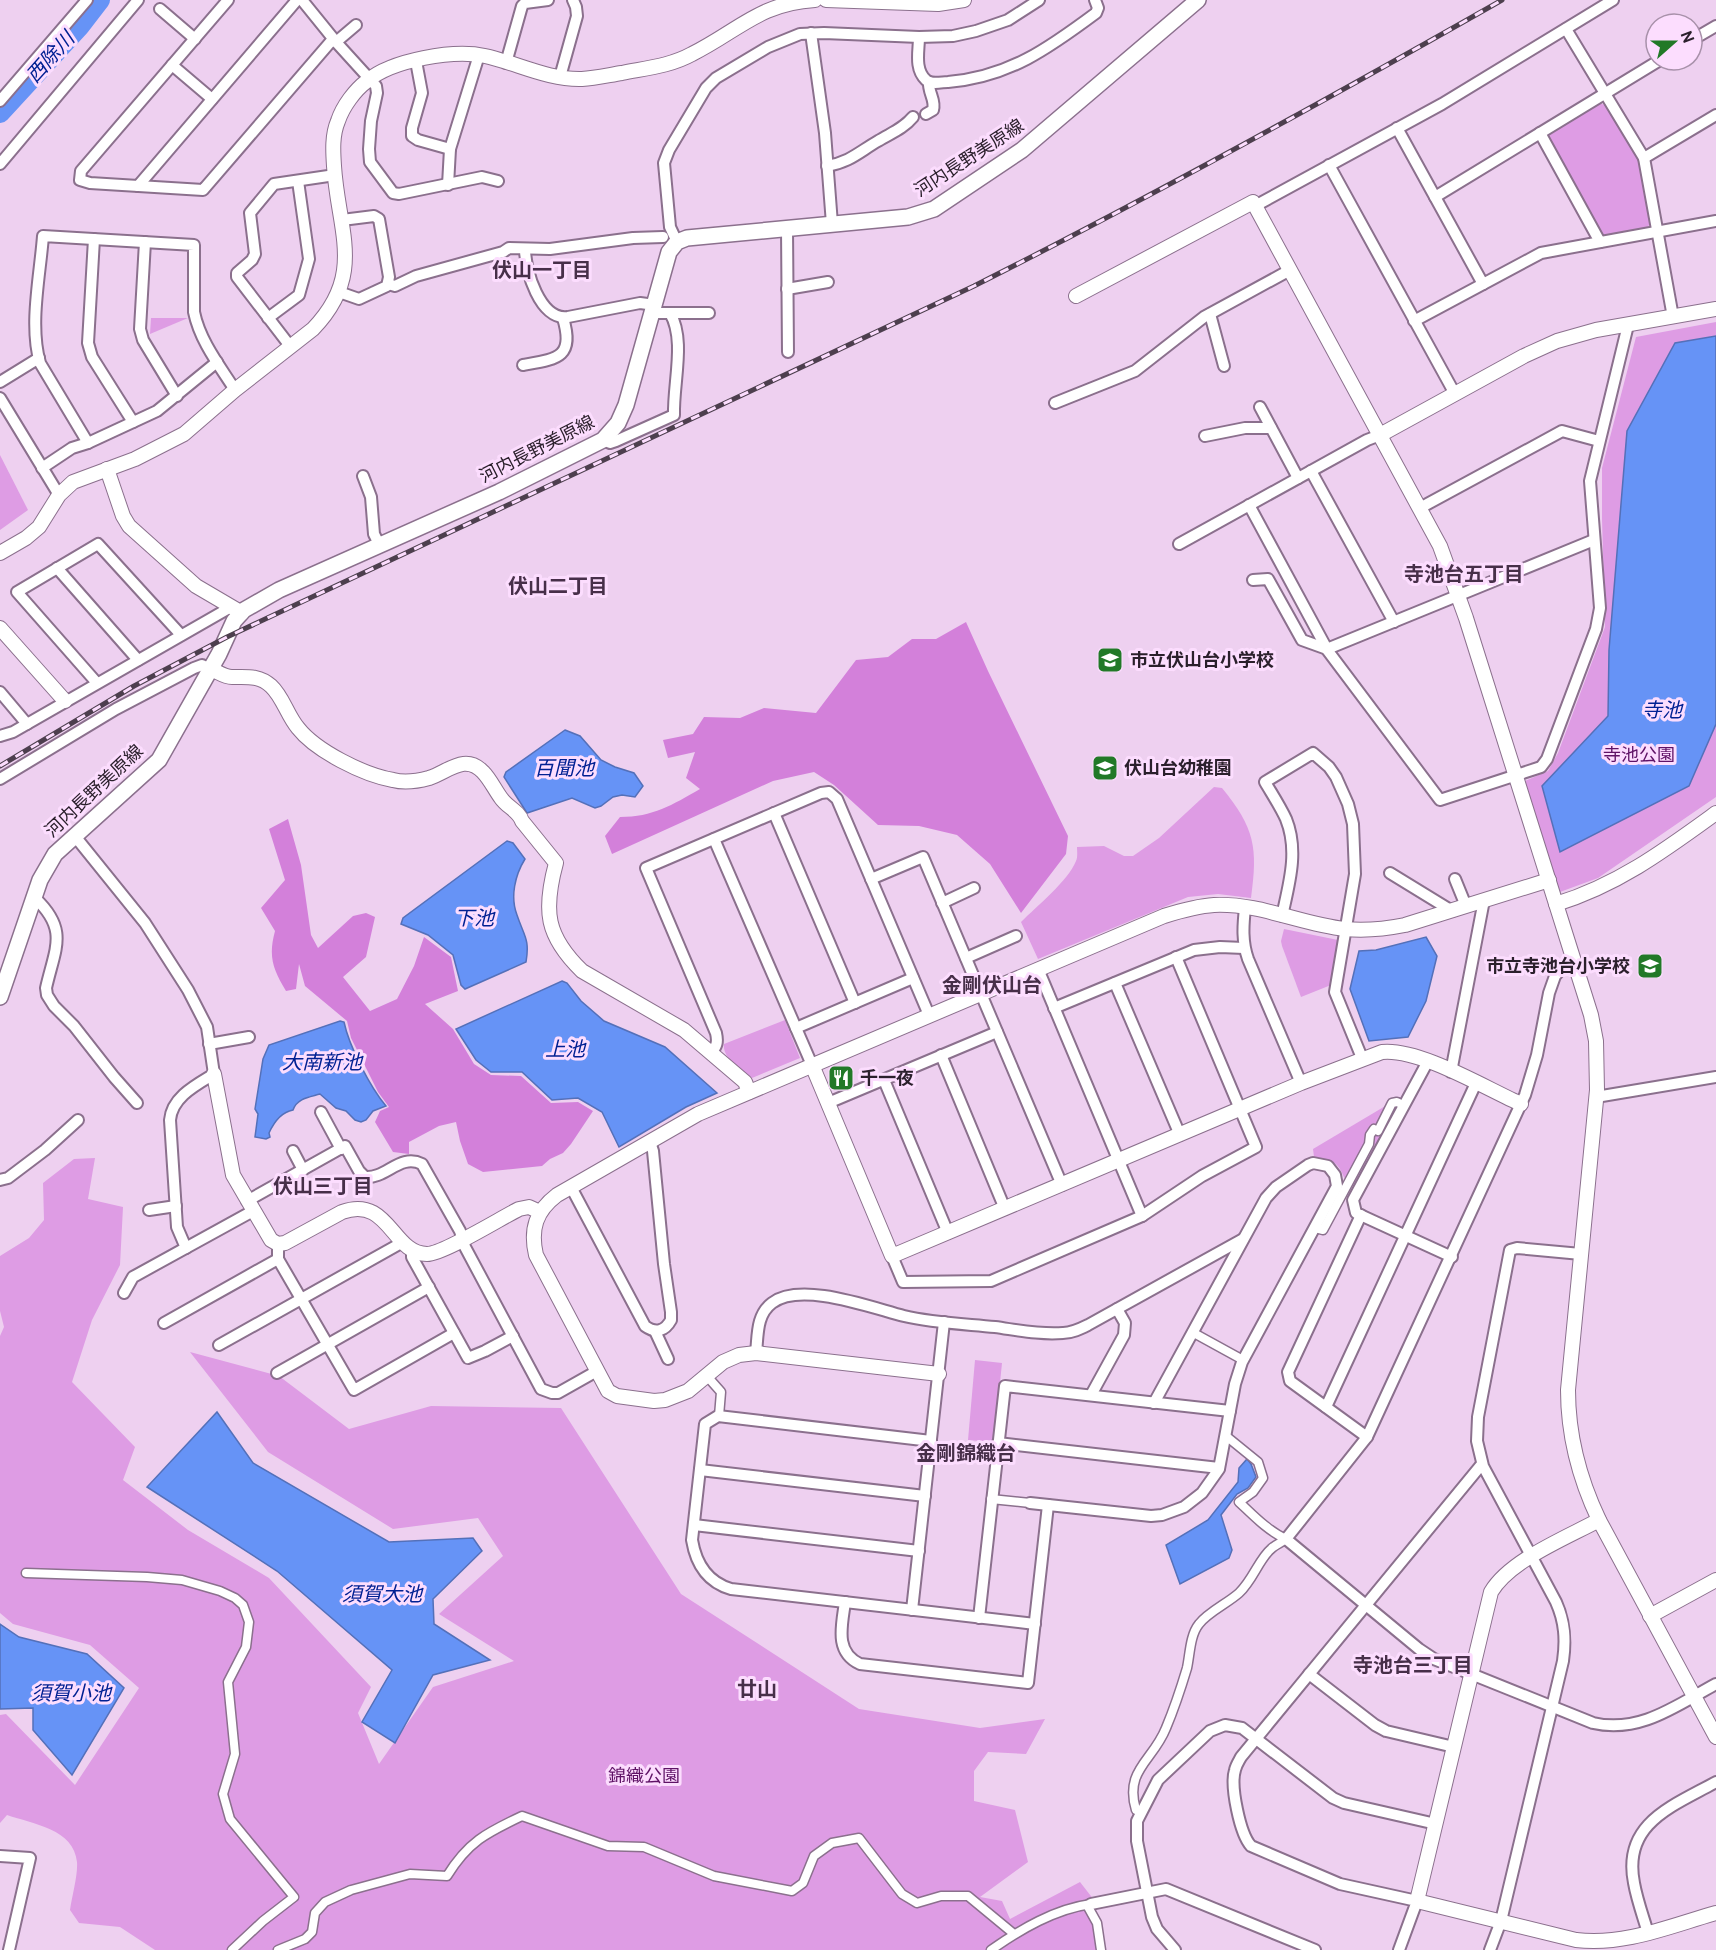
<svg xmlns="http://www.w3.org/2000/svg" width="1716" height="1950" viewBox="0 0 1716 1950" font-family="Overpass,'Noto Sans JP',sans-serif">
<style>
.green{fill:#de9ce4}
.forest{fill:#d380da}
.water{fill:#6693f6;stroke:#5470b9;stroke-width:1.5}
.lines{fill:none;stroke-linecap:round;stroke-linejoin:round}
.river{stroke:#6693f6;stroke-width:20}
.pedestrian-casing{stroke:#8b708d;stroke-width:11}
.minor-casing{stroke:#8b708d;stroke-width:14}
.tertiary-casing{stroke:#8b708d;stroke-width:16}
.secondary-casing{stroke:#8b708d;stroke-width:18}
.pedestrian{stroke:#fff;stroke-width:8}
.minor{stroke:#fff;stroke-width:10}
.tertiary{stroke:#fff;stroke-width:14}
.secondary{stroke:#fff;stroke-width:15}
.rail-casing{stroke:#4d3f4e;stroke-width:5}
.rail{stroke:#fcddfe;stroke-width:3;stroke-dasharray:9;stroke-linecap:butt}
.labels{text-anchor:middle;stroke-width:6;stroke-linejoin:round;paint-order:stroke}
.street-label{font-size:18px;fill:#2b202c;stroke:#fcddfe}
.poi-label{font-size:18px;font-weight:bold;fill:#2b202c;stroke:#fcddfe;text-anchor:start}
.park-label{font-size:18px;fill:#5f1266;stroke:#fcddfe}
.water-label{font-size:20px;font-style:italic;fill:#012193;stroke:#fcddfe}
.neighbourhood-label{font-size:20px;font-weight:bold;fill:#472f49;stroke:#fcddfe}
</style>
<rect width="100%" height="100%" fill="#eed0f0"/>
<g class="green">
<polygon points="1597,103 1606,105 1638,160 1650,224 1645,230 1606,237 1598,232 1547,140 1549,132"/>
<polygon points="151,318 188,318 150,334"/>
<polygon points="1716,322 1716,797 1598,878 1560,892 1525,781 1548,771 1558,753 1605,627 1602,519 1602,468 1636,337"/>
<polygon points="0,455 28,510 0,530"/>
<path d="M 1214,787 L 1222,788 C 1255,828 1258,848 1251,898 L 1218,894 L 1188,897 L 1038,959 L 1021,922 C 1037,906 1068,881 1076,861 C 1078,857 1077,851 1077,847 L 1104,846 L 1124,856 L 1133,856 L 1159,838 Z"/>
<polygon points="1284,929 1338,940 1331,985 1301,997 1282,946 1281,941"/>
<path d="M 785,1020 L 800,1058 L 752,1078 C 742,1069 722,1059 724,1044 Z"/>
<path d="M 1387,1105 L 1393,1114 L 1355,1188 C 1335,1177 1350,1161 1314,1157 L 1313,1149 Z"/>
<path d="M 95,1158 L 88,1199 L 123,1207 L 120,1265 L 92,1320 L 72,1382 L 135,1447 L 123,1480 L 188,1530 L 269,1578 L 371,1687 L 358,1713 L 379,1764 L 433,1687 L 514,1661 L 439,1614 L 503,1556 L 478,1518 L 393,1529 L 268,1452 L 190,1352 L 279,1376 L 349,1429 L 431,1406 L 561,1408 L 681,1594 L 859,1709 L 980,1728 L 1045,1719 L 1026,1754 L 988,1752 L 974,1771 L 974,1801 L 1015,1810 L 1028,1862 L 980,1897 L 1002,1901 L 1010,1919 L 1080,1882 L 1094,1900 L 1087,1905 L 1101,1950 L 155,1950 L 120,1927 L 79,1923 L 70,1910 C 72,1896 78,1875 77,1862 C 74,1829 33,1824 7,1815 L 0,1823 L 0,1715 L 6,1714 L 75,1785 L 139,1688 L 90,1645 L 13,1624 L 0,1613 L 0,1336 L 4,1327 L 0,1311 L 0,1256 L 29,1238 L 44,1220 L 43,1183 L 74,1159 Z"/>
<polygon points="975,1360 1002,1363 994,1442 968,1440"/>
</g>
<g class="forest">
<path d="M 966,622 L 988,671 L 1068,836 L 1066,854 L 1021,913 L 990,864 L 957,835 L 919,826 L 878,825 L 834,785 L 814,772 L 773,781 L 612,854 L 605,836 L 620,817 C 653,817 672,805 700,789 L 686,778 L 695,752 L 668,758 L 663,740 L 693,734 L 704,717 L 740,718 L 764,708 L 816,713 L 856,660 L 888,657 L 912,639 L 936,639 Z"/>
<path d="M 288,819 L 301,865 L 311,935 L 318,948 L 353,916 L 366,913 L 375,917 L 366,957 L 343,977 L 370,1011 L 397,999 L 414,966 L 424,937 L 451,957 L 458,991 L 425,1004 L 453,1029 L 474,1064 L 491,1075 L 521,1076 L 551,1103 L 578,1102 L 593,1111 L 571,1144 L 563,1153 L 550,1159 L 542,1166 L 483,1172 L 468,1164 L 460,1141 L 456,1122 L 439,1126 L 409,1142 L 409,1154 L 393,1152 L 375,1122 L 380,1111 L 389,1107 L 378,1092 L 351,1038 L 347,1021 L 305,986 L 299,964 L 296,989 L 286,991 C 273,969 268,957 275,931 L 261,908 L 285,880 L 269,829 Z"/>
</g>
<g class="water">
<polygon points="1716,336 1716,724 1689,786 1560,852 1542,786 1608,716 1609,650 1627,431 1675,343"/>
<polygon points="565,730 580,736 601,760 615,767 634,773 643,786 635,797 622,795 613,797 601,806 595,808 572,798 527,813 504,777 506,772"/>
<path d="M 507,841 L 513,843 L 525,859 C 515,875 510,897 517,915 C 524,936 530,939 526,962 L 465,989 L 461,985 L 453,955 L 428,935 L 401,924 L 403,918 Z"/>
<polygon points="1426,937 1437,956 1426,1001 1408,1037 1369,1041 1350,989 1359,951 1376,950"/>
<polygon points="562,981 567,983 581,1001 604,1021 665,1047 717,1093 686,1107 619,1147 602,1112 578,1098 552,1100 522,1072 491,1072 476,1060 456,1029"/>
<path d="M 340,1021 L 344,1022 C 349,1046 370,1087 386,1106 L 373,1111 L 366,1120 L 361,1122 L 355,1120 L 346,1111 L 336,1108 L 320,1094 C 310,1097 297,1098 293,1110 C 282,1112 274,1122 269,1133 L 270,1137 L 266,1139 L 255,1137 L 258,1114 L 255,1109 L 263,1059 L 269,1045 Z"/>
<polygon points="217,1412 253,1463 389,1542 473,1538 482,1551 433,1599 434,1624 490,1660 433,1675 395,1743 362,1722 392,1670 277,1571 147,1487"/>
<polygon points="1247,1459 1251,1464 1256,1477 1248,1488 1237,1494 1221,1515 1232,1550 1229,1558 1180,1584 1166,1545 1208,1520 1238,1482 1239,1468"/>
<polygon points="0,1624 19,1637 87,1654 124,1688 72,1775 33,1730 33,1708 0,1709"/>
</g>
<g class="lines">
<polyline class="river" points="0,113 80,26 100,0"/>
<g class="pedestrian-casing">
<g id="pedestrian">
<polyline points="1315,1228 1323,1230 1369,1144 1370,1135 1374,1129 1378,1131 1392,1103 1397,1102 1403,1105"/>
<polyline points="1192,1332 1243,1360"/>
<polyline points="706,1375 721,1392 719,1416"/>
<polyline points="991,1499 1030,1503"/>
<polyline points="26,1573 147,1577 182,1580 220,1591 235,1598 243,1605 249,1622 246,1647 228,1682 235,1754 223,1794 230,1819 294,1897 263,1921 232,1950"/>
<path d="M 1140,1811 L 1136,1810 C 1124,1770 1153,1761 1166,1728 C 1174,1709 1181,1688 1187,1668 C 1190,1654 1190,1635 1199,1624 C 1208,1612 1228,1603 1239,1593 C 1253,1580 1259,1559 1271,1549 C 1275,1545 1281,1543 1286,1539 C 1268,1531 1253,1515 1239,1502 L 1253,1492 L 1263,1478 L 1258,1462 L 1226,1436"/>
<polyline points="1087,1905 1097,1923 1101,1950"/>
<path d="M 278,1950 L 305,1939 L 312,1932 L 315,1913 L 325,1902 L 351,1890 L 410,1874 L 447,1876 C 468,1842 486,1833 522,1816 L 608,1846 L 644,1847 L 714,1876 L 792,1891 L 803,1883 L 814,1856 L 832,1843 L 859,1838 L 902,1894 L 917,1903 L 941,1896 L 968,1896 L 1014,1934"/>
<path d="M 991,1950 C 1021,1929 1055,1909 1091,1904"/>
</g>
</g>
<g class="minor-casing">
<g id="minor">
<polyline points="228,0 81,171 80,180 90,183 203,190 333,39"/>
<polyline points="302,0 336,42 376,86 377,93 371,121 369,149 370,162 393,193 399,194 482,177 498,181"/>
<polyline points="160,9 195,39"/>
<polyline points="1566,29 1644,158 1673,317"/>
<polyline points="811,33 825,133 832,224"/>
<path d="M 919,37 C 919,51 914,69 926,80 C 931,85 942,82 948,82 C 1009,77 1049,48 1096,13 L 1098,8 L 1095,0"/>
<polyline points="1692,40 1716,26"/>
<polyline points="336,42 356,25"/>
<polyline points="416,61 422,93 412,128 412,136 418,140 450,149"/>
<polyline points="506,63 522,6 525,3 548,0"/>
<polyline points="172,65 212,99"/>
<polyline points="560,77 577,16 576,7 573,0"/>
<polyline points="0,101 87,0"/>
<path d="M 926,114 L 933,110 C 936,100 928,93 929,82"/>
<polyline points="1397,128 1483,284"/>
<polyline points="1540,133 1600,242"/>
<polyline points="1644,158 1716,115"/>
<polyline points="0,164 138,0"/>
<polyline points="1329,165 1455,394"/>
<path d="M 827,166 C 850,162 859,152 878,141 C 891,133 903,129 913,117"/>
<polyline points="448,185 450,149 479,55"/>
<polyline points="138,186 297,0"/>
<polyline points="1435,197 1660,60"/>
<polyline points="1255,206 1442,104 1613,0"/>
<polyline points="787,229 788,352"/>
<polyline points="94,239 88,343 92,357 133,422"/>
<polyline points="145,242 140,329 143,340 177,396"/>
<polyline points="677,242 670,227 664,163 669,150 706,88 716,78 768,47 800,34 824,33 919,37 953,36 976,31 1008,20 1039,0"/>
<path d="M 525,249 C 525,270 540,321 568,317 L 640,303 L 655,305"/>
<polyline points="388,284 395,286 416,276 503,252 509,248 550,249 633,238 663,237"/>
<polyline points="787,289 828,282"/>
<polyline points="339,292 359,299 387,286 389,277 379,219 374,216 342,220"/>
<polyline points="653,313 709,313"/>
<polyline points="1210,314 1224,366"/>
<polyline points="268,318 299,295 309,259 298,181"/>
<polyline points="1414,321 1541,253 1716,221"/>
<polyline points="290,346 237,277 237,273 252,260 255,254 250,213 274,184 335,175"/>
<path d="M 523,365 C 557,359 575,358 563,318"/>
<polyline points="0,382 39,358"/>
<polyline points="0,398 59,495"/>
<polyline points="1055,403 1135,371 1204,317 1290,270"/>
<polyline points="1260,407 1298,478"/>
<polyline points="1205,436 1245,428 1271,428"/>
<path d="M 603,440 L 610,443 L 616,441 L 674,415 C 673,383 686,340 670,313"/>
<path d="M 88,443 L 40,363 C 29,325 40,276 43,236 L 194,245 L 194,312 C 200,341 219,365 235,390"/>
<polyline points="42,468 72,448 88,443 157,411 217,362"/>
<polyline points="1311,471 1394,622"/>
<polyline points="363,476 371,497 374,534 379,544"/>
<polyline points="1249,505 1328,651 1440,800 1541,767 1547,759 1596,629 1600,608 1590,481 1628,325"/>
<polyline points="1420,508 1562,431 1599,441"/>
<polyline points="1179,544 1367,440 1380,435"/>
<polyline points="57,568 138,660"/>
<polyline points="1253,580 1268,579 1302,640 1327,649 1594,540"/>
<polyline points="97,683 17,592 98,544 181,635"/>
<polyline points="0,692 27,724"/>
<polyline points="0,736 13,732 231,607"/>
<polyline points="0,779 116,709 194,668 202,665 211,669"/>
<polyline points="774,813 855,1003"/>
<path d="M 74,835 L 145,923 L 188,990 L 207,1027 L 214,1074 C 196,1085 172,1097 170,1120 L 177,1227 L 186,1248"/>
<polyline points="714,839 812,1065"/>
<polyline points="1390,873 1452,911"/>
<polyline points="871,879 923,857 1062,1185"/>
<polyline points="1455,879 1466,906"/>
<path d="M 35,898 C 69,930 55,948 46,988 L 47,995 L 54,1006 L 74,1026 L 114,1077 L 137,1103"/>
<polyline points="942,903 974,888"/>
<path d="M 1245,908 C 1243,926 1242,942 1248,959 L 1301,1083"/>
<path d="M 1282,916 C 1289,884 1299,851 1286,819 C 1280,806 1272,794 1265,782 L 1313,753 L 1329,767 L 1336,777 L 1348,804 L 1353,824 L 1355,874 L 1335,992 L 1362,1058"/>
<polyline points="966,958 1016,936"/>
<path d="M 1574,960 L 1562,968 L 1555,976 L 1549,993 L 1537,1055 L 1525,1095 L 1367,1437 L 1286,1539 L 1419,1649 L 1434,1659 L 1593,1723 C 1640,1734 1677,1705 1716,1684"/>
<polyline points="1038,969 1142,1216"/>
<polyline points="1115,983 1180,1135"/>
<polyline points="1054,1008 1194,950 1220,947 1244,948"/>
<polyline points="796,1028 913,978"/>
<polyline points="209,1044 249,1037"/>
<path d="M 711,1053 C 717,1046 718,1042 716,1033 L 646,868 L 821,793 L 829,792 L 837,799 L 929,1015"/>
<polyline points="941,1055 1005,1209"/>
<polyline points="1428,1061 1353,1200 1356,1213 1452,1257"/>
<polyline points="1451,1072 1484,900"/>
<polyline points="884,1080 948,1233"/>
<polyline points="1596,1097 1716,1077"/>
<polyline points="828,1103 997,1032"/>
<polyline points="321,1112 341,1149"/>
<polyline points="293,1151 303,1170"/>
<polyline points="0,1180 8,1178 45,1150 78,1120"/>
<path d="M 571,1187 L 645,1326 C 656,1334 665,1331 671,1320 L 671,1312 L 664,1264 L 653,1151 L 650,1142"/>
<path d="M 247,1201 L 345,1146 L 359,1171 L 365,1177 C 386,1179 400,1153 422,1164 L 460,1231 L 465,1247 L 541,1389 L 552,1393 L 558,1393 L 597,1371"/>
<polyline points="149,1210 176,1206"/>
<polyline points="1361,1215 1288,1372 1290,1381 1367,1437"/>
<polyline points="278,1244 278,1259 354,1390 454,1333"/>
<polyline points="412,1250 412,1257 468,1358 485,1351 513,1336"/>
<polyline points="892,1256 903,1282 991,1281 1142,1216 1202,1176 1256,1147 1176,957"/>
<polyline points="124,1293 133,1277 253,1211"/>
<polyline points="164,1323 278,1259"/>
<polyline points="655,1331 668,1359"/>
<polyline points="219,1345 403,1242"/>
<path d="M 756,1353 C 758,1336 756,1315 772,1303 C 801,1281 872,1308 904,1316 C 933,1323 965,1324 995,1327 C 1017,1330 1040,1335 1063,1333 C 1072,1333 1080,1329 1088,1325 L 1243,1239"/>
<polyline points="277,1373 429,1287"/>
<polyline points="1091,1395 1124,1335 1125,1323 1117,1309"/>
<polyline points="1326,1407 1476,1083"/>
<path d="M 931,1441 L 718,1416 L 705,1424 L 692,1540 C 696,1564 707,1582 731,1589 L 1035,1624"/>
<polyline points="998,1443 1219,1468"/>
<polyline points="700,1470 925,1496"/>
<polyline points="1030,1503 1151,1516 1162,1515 1184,1507 1202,1493 1219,1469 1235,1384 1242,1362 1337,1186 1335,1175 1328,1166 1313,1163 1308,1165 1276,1187 1266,1198 1154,1403"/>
<polyline points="694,1525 919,1551"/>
<path d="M 845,1602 C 842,1625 834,1652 860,1664 L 1028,1683 L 1048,1505"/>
<polyline points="912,1610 944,1322"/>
<polyline points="979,1618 1005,1386 1230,1411"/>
<polyline points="1309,1674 1375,1725 1386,1731 1454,1747"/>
<polyline points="0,1856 30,1858 9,1950"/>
<polyline points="1091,1904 1166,1889 1315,1950"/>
<path d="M 1648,1933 C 1643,1916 1637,1900 1634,1883 C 1622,1823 1673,1806 1716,1782"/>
<polyline points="1175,1950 1157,1929 1152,1917 1137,1841 1137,1821 1158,1780 1210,1731 1225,1725 1242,1728 1333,1798 1344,1803 1436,1824"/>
<path d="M 1399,1950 L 1417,1901 L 1340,1884 L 1251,1846 C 1240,1834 1230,1786 1235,1770 C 1236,1765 1239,1761 1241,1757 L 1482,1464"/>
<path d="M 1490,1950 L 1501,1921 L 1563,1661 C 1566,1640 1565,1622 1556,1602 L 1483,1466 L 1477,1441 L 1478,1417 L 1510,1250 L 1517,1248 L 1581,1254"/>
</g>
</g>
<g class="tertiary-casing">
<g id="tertiary">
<polyline points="826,0 938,4 964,0"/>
<path d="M 1076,296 L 1253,202 L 1440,546 L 1466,618 L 1591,1015 L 1596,1041 L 1597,1090 L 1568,1390 C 1568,1437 1579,1478 1599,1520 L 1716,1737"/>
<polyline points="1380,435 1524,356 1557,341 1596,330 1716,309"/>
<polyline points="107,469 123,516 129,526 196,586 242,613"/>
<path d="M 0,553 L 26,538 L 39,527 L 59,495 L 73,482 L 135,459 L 184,434 L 235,390 L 313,329 C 366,274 338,231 334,166 C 333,151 332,135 338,121 C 343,106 355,90 367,81 C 392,60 454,49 485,56 C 517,63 548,80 582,79 C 595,78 609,75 622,73 C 647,68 670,66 692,54 C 738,31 760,3 815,0"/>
<polyline points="0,628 65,701"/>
<path d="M 211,669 C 218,672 225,677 232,677 C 246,677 259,675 271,686 C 283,697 287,715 298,728 C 316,751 364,775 393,780 C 404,783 418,781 429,778 C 448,772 465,753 483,772 C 490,779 495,790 501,798 C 507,807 519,811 522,821 L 556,863 C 543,911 546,936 582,971 L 684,1030 L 745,1082 L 749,1092"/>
<path d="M 1556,904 C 1618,885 1665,850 1716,813"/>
<path d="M 812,1065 L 892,1256 L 1301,1083 L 1382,1052 C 1419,1048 1485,1088 1521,1104"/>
<path d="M 214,1074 L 233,1175 L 271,1240 L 278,1244 L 285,1243 L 342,1212 C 389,1195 392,1254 427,1254 C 443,1254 501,1218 519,1209 L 529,1207 L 540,1212"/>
<path d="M 939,1374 L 756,1353 L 739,1355 L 723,1362 L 688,1391 L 665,1400 L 654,1401 L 617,1396 L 608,1391 L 536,1255 C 530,1229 536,1211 557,1195 L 698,1114 L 1164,916 C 1180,911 1197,906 1214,905 C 1259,903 1301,924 1345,929 C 1365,931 1385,929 1405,925 L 1549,880"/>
<path d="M 1599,1520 C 1566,1538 1510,1560 1491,1592 L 1417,1901 L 1576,1940 C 1624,1946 1670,1926 1716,1913"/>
<polyline points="1650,1616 1716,1580"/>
</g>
</g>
<g class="secondary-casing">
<polyline id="secondary" points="0,997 40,880 55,854 159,760 219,654 234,621 244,610 279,590 499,492 603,440 618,423 626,405 669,252 677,242 687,238 908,217 934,209 1022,150 1198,0"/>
</g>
<use href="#pedestrian" class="pedestrian"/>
<use href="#minor" class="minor"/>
<use href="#tertiary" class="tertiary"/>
<use href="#secondary" class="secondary"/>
<g class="rail-casing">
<path id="rail" d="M 0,766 L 134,686 L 227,637 L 974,286 C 1153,196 1328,99 1502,0"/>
</g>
<use href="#rail" class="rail"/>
</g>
<defs>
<g id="school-square" transform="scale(1.35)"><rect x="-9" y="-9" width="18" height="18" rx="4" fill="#217927" stroke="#fcddfe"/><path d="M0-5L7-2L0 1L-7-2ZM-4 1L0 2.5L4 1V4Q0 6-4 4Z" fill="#fff"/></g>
<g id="restaurant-square" transform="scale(1.35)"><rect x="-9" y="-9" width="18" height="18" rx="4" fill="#217927" stroke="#fcddfe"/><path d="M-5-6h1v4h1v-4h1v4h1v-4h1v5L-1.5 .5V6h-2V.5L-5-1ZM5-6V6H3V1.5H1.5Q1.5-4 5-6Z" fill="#fff"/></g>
</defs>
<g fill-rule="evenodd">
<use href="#school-square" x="1110" y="660"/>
<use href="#school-square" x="1105" y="768"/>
<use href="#school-square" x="1650" y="966"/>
<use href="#restaurant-square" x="841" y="1078"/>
</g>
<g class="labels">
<g class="street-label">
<text transform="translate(969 158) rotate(-33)" y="6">河内長野美原線</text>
<text transform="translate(537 449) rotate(-27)" y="6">河内長野美原線</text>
<text transform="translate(94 791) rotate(-43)" y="6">河内長野美原線</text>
</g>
<g class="poi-label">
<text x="1130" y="666">市立伏山台小学校</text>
<text x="1124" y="774">伏山台幼稚園</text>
<text x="1630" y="972" text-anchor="end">市立寺池台小学校</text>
<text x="860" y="1084">千一夜</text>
</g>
<g class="park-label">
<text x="1639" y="761">寺池公園</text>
<text x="644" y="1782">錦織公園</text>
</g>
<g class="water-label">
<text transform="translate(50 57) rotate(-48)" y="7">西除川</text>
<text x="1662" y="717">寺池</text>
<text x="564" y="775">百聞池</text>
<text x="474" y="925">下池</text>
<text x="565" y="1056">上池</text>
<text x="322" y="1069">大南新池</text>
<text x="382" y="1601">須賀大池</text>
<text x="71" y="1700">須賀小池</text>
</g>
<g class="neighbourhood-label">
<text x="542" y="277">伏山一丁目</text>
<text x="1464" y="581">寺池台五丁目</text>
<text x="558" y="593">伏山二丁目</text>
<text x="992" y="992">金剛伏山台</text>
<text x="323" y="1193">伏山三丁目</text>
<text x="966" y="1460">金剛錦織台</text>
<text x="1413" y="1672">寺池台三丁目</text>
<text x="757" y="1696">廿山</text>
</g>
</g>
<g transform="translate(1674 42) rotate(69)"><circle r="28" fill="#fcddfe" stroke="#a891aa" stroke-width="1.5"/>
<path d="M0-4.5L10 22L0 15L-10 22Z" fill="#217927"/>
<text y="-9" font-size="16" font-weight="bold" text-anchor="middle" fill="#2b202c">N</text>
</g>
</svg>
